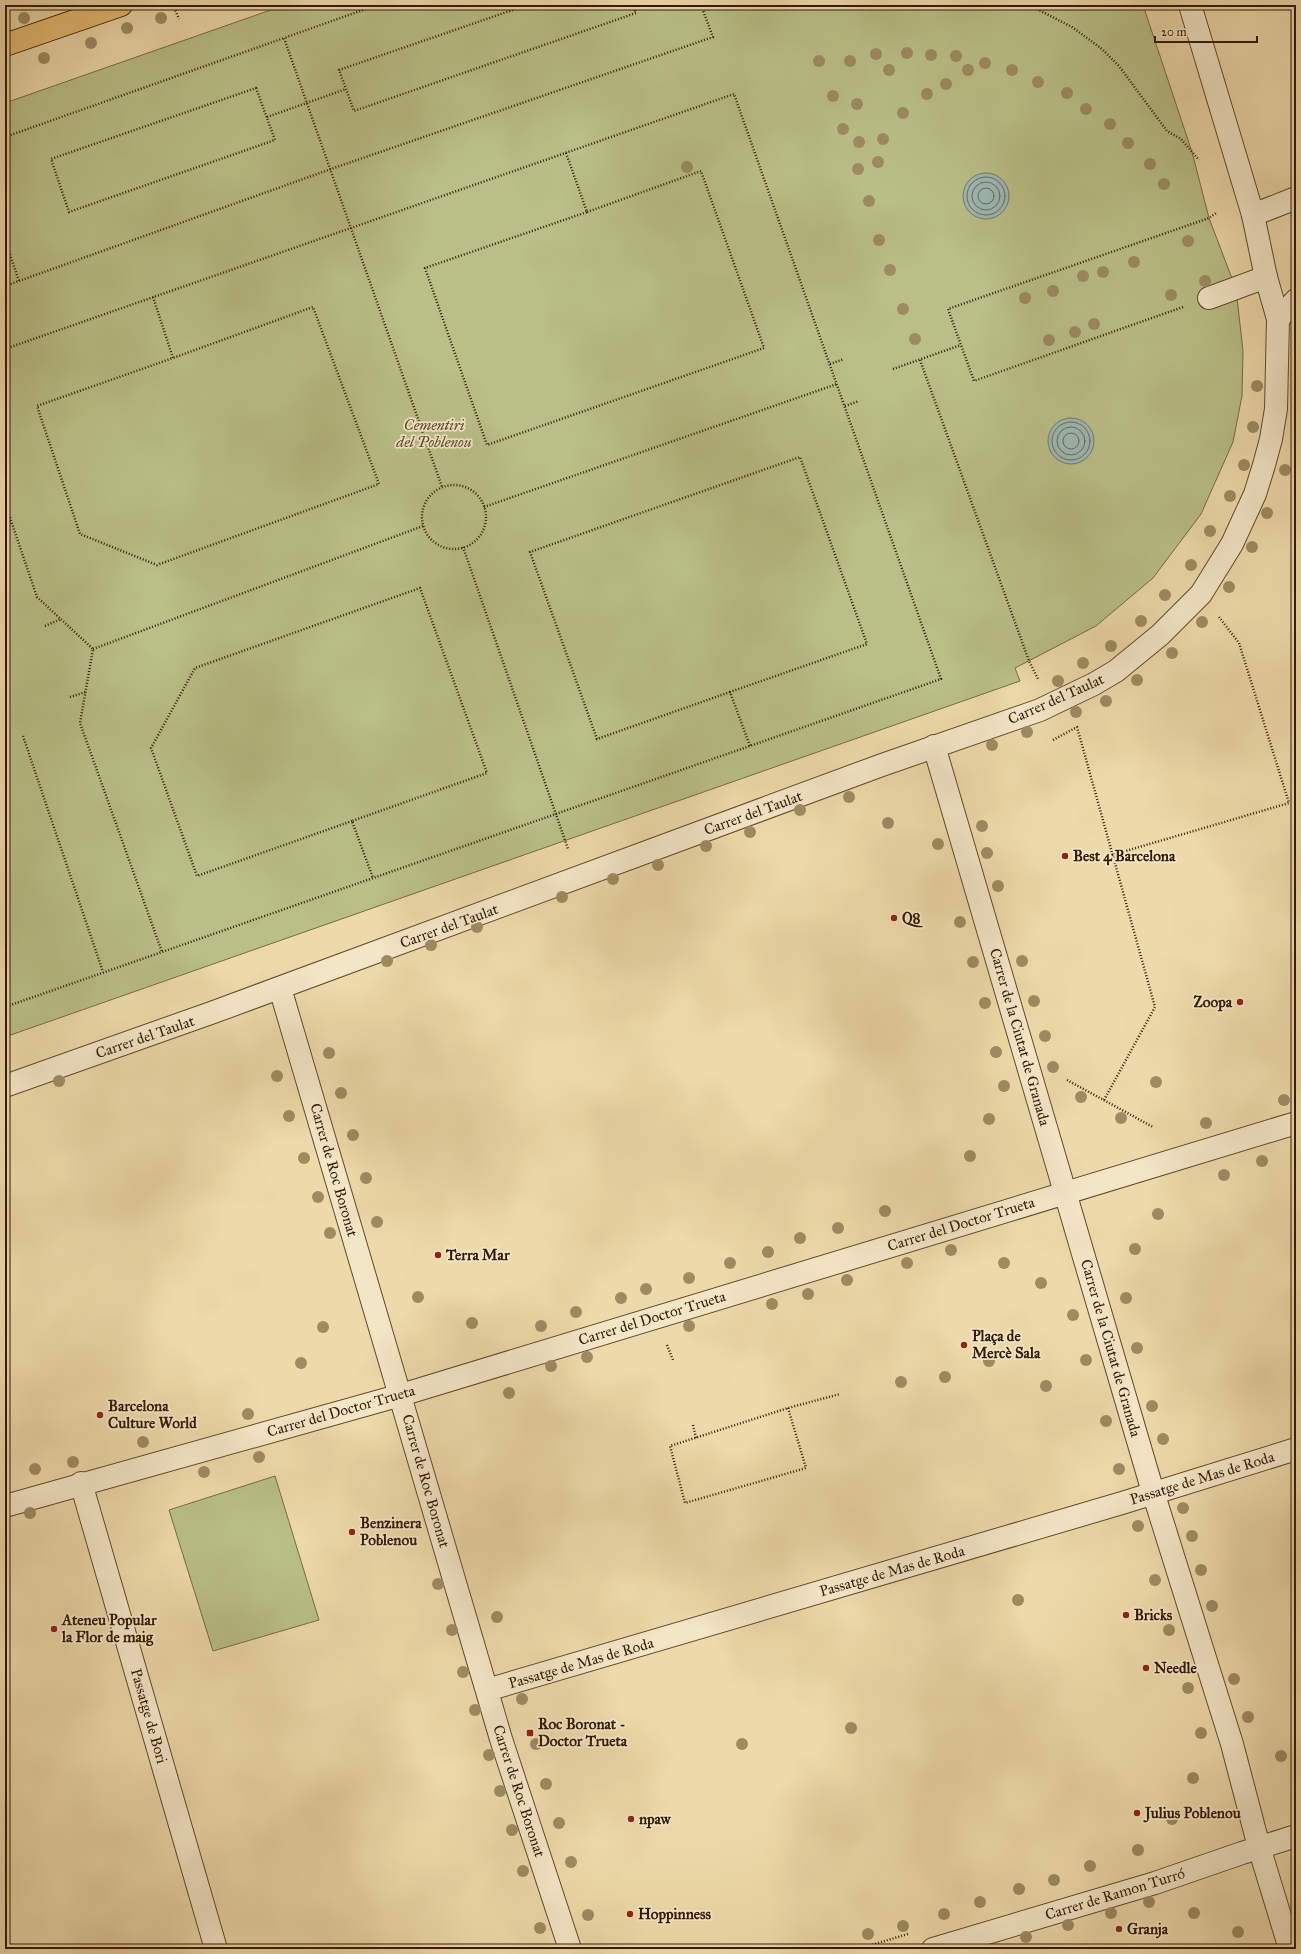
<svg xmlns="http://www.w3.org/2000/svg" width="1301" height="1954" viewBox="0 0 1301 1954" font-family="'IM FELL Great Primer',serif">
<style>
.green{fill:#b9bf87;stroke:#766c44}
.water{fill:#9db8b3;stroke:#73796b}
.lines{fill:none;stroke-linecap:round;stroke-linejoin:round}
.shore{stroke:#68695a;stroke-width:1}
.minor-casing{stroke:#624a2a;stroke-width:24}
.major-casing{stroke:#331a00;stroke-width:24}
.path{stroke:#331a00;stroke-width:2.5;stroke-dasharray:1 2;stroke-linecap:butt}
.minor{stroke:#f3e6c7;stroke-width:22}
.major{stroke:#e6bc74;stroke-width:22}
.tree{fill:#9d8b62}
.poi-dot{fill:#8f2418;stroke:#f3e6c7;stroke-width:1.5}
.labels{text-anchor:middle;stroke-width:3.5;stroke-linejoin:round;paint-order:stroke}
.park-label{font-size:15px;font-style:italic;fill:#5b4c28;stroke:#f3e6c7}
.street-label{font-size:15px;fill:#331a00;stroke:#f3e6c7}
.poi-label{font-size:15px;font-weight:bold;fill:#331a00;stroke:#f3e6c7;text-anchor:start}
</style>
<rect width="100%" height="100%" fill="#edd9a9"/>
<filter id="stains"><feTurbulence type="fractalNoise" baseFrequency=".005" numOctaves="4"/><feColorMatrix values="0 0 0 0 .2 0 0 0 0 .09 0 0 0 0 .02 0 0 0 .5 -.17"/></filter>
<radialGradient id="worn" r=".72"><stop offset=".6" stop-color="#630" stop-opacity="0"/><stop offset="1" stop-color="#630" stop-opacity=".3"/></radialGradient>
<g class="green">
<polygon points="285,5 1143,5 1192,152 1209,218 1236,289 1243,351 1242,396 1233,442 1201,514 1153,578 1096,626 1015,668 1020,681 5,1037 5,103"/>
<polygon points="275,1476 319,1620 213,1651 169,1510"/>
</g>
<g class="water">
<circle cx="986" cy="196" r="23"/>
<circle cx="1071" cy="441" r="23"/>
</g>
<g class="lines">
<g class="shore">
<circle cx="986" cy="196" r="19"/>
<circle cx="986" cy="196" r="14"/>
<circle cx="986" cy="196" r="8"/>
<circle cx="1071" cy="441" r="19"/>
<circle cx="1071" cy="441" r="14"/>
<circle cx="1071" cy="441" r="8"/>
</g>
<g class="minor-casing">
<g id="minor">
<polyline points="1253,215 1296,198"/>
<polyline points="1209,298 1266,277"/>
<polyline points="1278,319 1296,300"/>
<polyline points="934,746 1153,1492 1232,1744 1259,1847 1290,1949"/>
<polyline points="280,988 501,1739 570,1949"/>
<polyline points="5,1086 211,1013 882,765 1040,710 1094,684 1116,671 1160,635 1201,594 1232,544 1255,494 1264,465 1271,439 1276,409 1278,319 1266,277 1253,215 1190,5"/>
<polyline points="81,1483 216,1949"/>
<polyline points="5,1506 401,1395 1296,1123"/>
<polyline points="487,1690 1122,1503 1296,1449"/>
<polyline points="933,1949 1155,1883 1242,1853 1296,1836"/>
</g>
</g>
<g class="major-casing">
<polyline id="major" points="5,45 121,5"/>
</g>
<g class="path">
<polyline points="173,5 179,19"/>
<polyline points="377,5 284,38 442,487"/>
<polyline points="527,5 339,70 354,111 636,13 633,5"/>
<polyline points="1029,5 1072,27 1102,49 1119,66 1167,131 1181,139 1199,160"/>
<polyline points="1292,20 1296,26"/>
<polygon points="256,88 275,140 69,212 51,159"/>
<polyline points="267,117 346,89"/>
<polyline points="5,137 284,38"/>
<polyline points="566,153 587,212 425,268 487,445 764,348 701,171 587,212"/>
<polyline points="5,240 19,281"/>
<polyline points="5,286 331,169 713,37 701,5"/>
<polyline points="153,297 173,358 37,406 80,534 157,565 379,484 313,307 173,358"/>
<polyline points="1183,307 974,381 948,309 1209,218 1216,213"/>
<polyline points="5,349 734,94 941,679 5,1007"/>
<polyline points="920,360 1029,661 1038,679"/>
<polyline points="830,364 844,359"/>
<polyline points="893,369 961,345"/>
<polyline points="845,406 859,401"/>
<circle cx="454" cy="517" r="32"/>
<polyline points="5,503 37,597 93,649 80,723 162,952"/>
<polyline points="484,507 837,384"/>
<polyline points="463,547 568,849"/>
<polyline points="45,626 61,619"/>
<polyline points="93,649 423,526"/>
<polyline points="730,692 597,739 530,552 800,457 867,644 730,692 750,746"/>
<polyline points="70,697 86,692"/>
<polyline points="23,736 103,972"/>
<polyline points="1053,740 1077,727 1155,1007 1104,1100"/>
<polyline points="352,821 197,876 151,748 195,668 420,588 487,773 352,821 373,878"/>
<polyline points="1112,855 1289,803 1239,643 1219,617"/>
<polyline points="1067,1080 1153,1127"/>
<polyline points="667,1345 673,1360"/>
<polyline points="788,1408 806,1468 685,1503 670,1446 788,1408 840,1394"/>
<polyline points="693,1425 696,1438"/>
<polyline points="858,1949 908,1934"/>
</g>
<use href="#minor" class="minor"/>
<use href="#major" class="major"/>
</g>
<g class="tree">
<circle cx="24" cy="18" r="6"/>
<circle cx="161" cy="18" r="6"/>
<circle cx="127" cy="28" r="6"/>
<circle cx="91" cy="43" r="6"/>
<circle cx="907" cy="53" r="6"/>
<circle cx="876" cy="54" r="6"/>
<circle cx="931" cy="55" r="6"/>
<circle cx="956" cy="56" r="6"/>
<circle cx="44" cy="58" r="6"/>
<circle cx="819" cy="61" r="6"/>
<circle cx="850" cy="61" r="6"/>
<circle cx="985" cy="63" r="6"/>
<circle cx="889" cy="70" r="6"/>
<circle cx="968" cy="70" r="6"/>
<circle cx="1012" cy="70" r="6"/>
<circle cx="1038" cy="82" r="6"/>
<circle cx="946" cy="84" r="6"/>
<circle cx="1067" cy="93" r="6"/>
<circle cx="927" cy="94" r="6"/>
<circle cx="833" cy="96" r="6"/>
<circle cx="857" cy="104" r="6"/>
<circle cx="1086" cy="109" r="6"/>
<circle cx="903" cy="113" r="6"/>
<circle cx="1110" cy="124" r="6"/>
<circle cx="843" cy="129" r="6"/>
<circle cx="883" cy="139" r="6"/>
<circle cx="859" cy="142" r="6"/>
<circle cx="1128" cy="143" r="6"/>
<circle cx="878" cy="162" r="6"/>
<circle cx="1150" cy="164" r="6"/>
<circle cx="687" cy="167" r="6"/>
<circle cx="858" cy="169" r="6"/>
<circle cx="1164" cy="184" r="6"/>
<circle cx="869" cy="201" r="6"/>
<circle cx="879" cy="240" r="6"/>
<circle cx="1188" cy="241" r="6"/>
<circle cx="1134" cy="262" r="6"/>
<circle cx="890" cy="270" r="6"/>
<circle cx="1103" cy="272" r="6"/>
<circle cx="1083" cy="276" r="6"/>
<circle cx="1205" cy="281" r="6"/>
<circle cx="1053" cy="291" r="6"/>
<circle cx="1171" cy="295" r="6"/>
<circle cx="1025" cy="298" r="6"/>
<circle cx="903" cy="309" r="6"/>
<circle cx="1094" cy="324" r="6"/>
<circle cx="1075" cy="332" r="6"/>
<circle cx="915" cy="339" r="6"/>
<circle cx="1049" cy="340" r="6"/>
<circle cx="1257" cy="386" r="6"/>
<circle cx="1253" cy="427" r="6"/>
<circle cx="1244" cy="465" r="6"/>
<circle cx="1285" cy="470" r="6"/>
<circle cx="1230" cy="496" r="6"/>
<circle cx="1267" cy="513" r="6"/>
<circle cx="1210" cy="531" r="6"/>
<circle cx="1252" cy="547" r="6"/>
<circle cx="1191" cy="565" r="6"/>
<circle cx="1229" cy="587" r="6"/>
<circle cx="1165" cy="595" r="6"/>
<circle cx="1141" cy="621" r="6"/>
<circle cx="1202" cy="622" r="6"/>
<circle cx="1111" cy="646" r="6"/>
<circle cx="1172" cy="653" r="6"/>
<circle cx="1083" cy="663" r="6"/>
<circle cx="1137" cy="680" r="6"/>
<circle cx="1058" cy="681" r="6"/>
<circle cx="1106" cy="701" r="6"/>
<circle cx="1076" cy="712" r="6"/>
<circle cx="1027" cy="732" r="6"/>
<circle cx="992" cy="745" r="6"/>
<circle cx="849" cy="797" r="6"/>
<circle cx="800" cy="810" r="6"/>
<circle cx="888" cy="823" r="6"/>
<circle cx="982" cy="826" r="6"/>
<circle cx="750" cy="832" r="6"/>
<circle cx="938" cy="844" r="6"/>
<circle cx="706" cy="846" r="6"/>
<circle cx="987" cy="853" r="6"/>
<circle cx="658" cy="865" r="6"/>
<circle cx="613" cy="879" r="6"/>
<circle cx="998" cy="886" r="6"/>
<circle cx="562" cy="897" r="6"/>
<circle cx="960" cy="922" r="6"/>
<circle cx="477" cy="927" r="6"/>
<circle cx="431" cy="945" r="6"/>
<circle cx="387" cy="961" r="6"/>
<circle cx="1022" cy="961" r="6"/>
<circle cx="973" cy="962" r="6"/>
<circle cx="1034" cy="1001" r="6"/>
<circle cx="985" cy="1003" r="6"/>
<circle cx="1045" cy="1036" r="6"/>
<circle cx="996" cy="1052" r="6"/>
<circle cx="329" cy="1053" r="6"/>
<circle cx="1053" cy="1067" r="6"/>
<circle cx="277" cy="1076" r="6"/>
<circle cx="59" cy="1081" r="6"/>
<circle cx="1156" cy="1082" r="6"/>
<circle cx="1004" cy="1086" r="6"/>
<circle cx="341" cy="1093" r="6"/>
<circle cx="1081" cy="1097" r="6"/>
<circle cx="1284" cy="1100" r="6"/>
<circle cx="289" cy="1116" r="6"/>
<circle cx="1121" cy="1118" r="6"/>
<circle cx="989" cy="1119" r="6"/>
<circle cx="1206" cy="1123" r="6"/>
<circle cx="353" cy="1135" r="6"/>
<circle cx="970" cy="1156" r="6"/>
<circle cx="304" cy="1158" r="6"/>
<circle cx="1262" cy="1161" r="6"/>
<circle cx="1224" cy="1175" r="6"/>
<circle cx="366" cy="1178" r="6"/>
<circle cx="318" cy="1197" r="6"/>
<circle cx="885" cy="1211" r="6"/>
<circle cx="1158" cy="1214" r="6"/>
<circle cx="377" cy="1222" r="6"/>
<circle cx="838" cy="1228" r="6"/>
<circle cx="330" cy="1233" r="6"/>
<circle cx="800" cy="1238" r="6"/>
<circle cx="1135" cy="1249" r="6"/>
<circle cx="951" cy="1250" r="6"/>
<circle cx="768" cy="1252" r="6"/>
<circle cx="730" cy="1263" r="6"/>
<circle cx="907" cy="1263" r="6"/>
<circle cx="1004" cy="1263" r="6"/>
<circle cx="689" cy="1278" r="6"/>
<circle cx="847" cy="1280" r="6"/>
<circle cx="1041" cy="1283" r="6"/>
<circle cx="646" cy="1289" r="6"/>
<circle cx="808" cy="1294" r="6"/>
<circle cx="418" cy="1297" r="6"/>
<circle cx="621" cy="1298" r="6"/>
<circle cx="1126" cy="1298" r="6"/>
<circle cx="772" cy="1304" r="6"/>
<circle cx="576" cy="1312" r="6"/>
<circle cx="1073" cy="1315" r="6"/>
<circle cx="472" cy="1323" r="6"/>
<circle cx="541" cy="1326" r="6"/>
<circle cx="689" cy="1326" r="6"/>
<circle cx="323" cy="1327" r="6"/>
<circle cx="1137" cy="1348" r="6"/>
<circle cx="587" cy="1357" r="6"/>
<circle cx="1086" cy="1360" r="6"/>
<circle cx="989" cy="1361" r="6"/>
<circle cx="301" cy="1363" r="6"/>
<circle cx="551" cy="1366" r="6"/>
<circle cx="945" cy="1377" r="6"/>
<circle cx="901" cy="1382" r="6"/>
<circle cx="1046" cy="1386" r="6"/>
<circle cx="509" cy="1393" r="6"/>
<circle cx="1152" cy="1406" r="6"/>
<circle cx="248" cy="1414" r="6"/>
<circle cx="1106" cy="1421" r="6"/>
<circle cx="190" cy="1424" r="6"/>
<circle cx="1163" cy="1439" r="6"/>
<circle cx="143" cy="1442" r="6"/>
<circle cx="259" cy="1457" r="6"/>
<circle cx="73" cy="1462" r="6"/>
<circle cx="35" cy="1469" r="6"/>
<circle cx="1119" cy="1469" r="6"/>
<circle cx="204" cy="1472" r="6"/>
<circle cx="1183" cy="1508" r="6"/>
<circle cx="30" cy="1513" r="6"/>
<circle cx="1138" cy="1526" r="6"/>
<circle cx="1192" cy="1536" r="6"/>
<circle cx="1201" cy="1570" r="6"/>
<circle cx="1155" cy="1580" r="6"/>
<circle cx="438" cy="1584" r="6"/>
<circle cx="1018" cy="1600" r="6"/>
<circle cx="1212" cy="1606" r="6"/>
<circle cx="497" cy="1617" r="6"/>
<circle cx="452" cy="1630" r="6"/>
<circle cx="1169" cy="1630" r="6"/>
<circle cx="463" cy="1672" r="6"/>
<circle cx="1234" cy="1679" r="6"/>
<circle cx="1188" cy="1688" r="6"/>
<circle cx="522" cy="1699" r="6"/>
<circle cx="475" cy="1710" r="6"/>
<circle cx="1248" cy="1717" r="6"/>
<circle cx="851" cy="1728" r="6"/>
<circle cx="1201" cy="1733" r="6"/>
<circle cx="536" cy="1744" r="6"/>
<circle cx="742" cy="1744" r="6"/>
<circle cx="489" cy="1755" r="6"/>
<circle cx="1281" cy="1756" r="6"/>
<circle cx="1193" cy="1778" r="6"/>
<circle cx="546" cy="1784" r="6"/>
<circle cx="500" cy="1791" r="6"/>
<circle cx="1172" cy="1819" r="6"/>
<circle cx="559" cy="1823" r="6"/>
<circle cx="512" cy="1830" r="6"/>
<circle cx="1138" cy="1850" r="6"/>
<circle cx="571" cy="1862" r="6"/>
<circle cx="1090" cy="1866" r="6"/>
<circle cx="523" cy="1871" r="6"/>
<circle cx="1054" cy="1880" r="6"/>
<circle cx="1019" cy="1889" r="6"/>
<circle cx="980" cy="1902" r="6"/>
<circle cx="1149" cy="1902" r="6"/>
<circle cx="1111" cy="1913" r="6"/>
<circle cx="1194" cy="1913" r="6"/>
<circle cx="944" cy="1914" r="6"/>
<circle cx="588" cy="1915" r="6"/>
<circle cx="1068" cy="1925" r="6"/>
<circle cx="903" cy="1926" r="6"/>
<circle cx="540" cy="1928" r="6"/>
<circle cx="1238" cy="1932" r="6"/>
<circle cx="868" cy="1934" r="6"/>
<circle cx="1026" cy="1937" r="6"/>
</g>
<g class="poi-dot">
<circle cx="1065" cy="856" r="4"/>
<circle cx="894" cy="918" r="4"/>
<circle cx="1240" cy="1002" r="4"/>
<circle cx="438" cy="1255" r="4"/>
<circle cx="964" cy="1345" r="4"/>
<circle cx="100" cy="1415" r="4"/>
<circle cx="352" cy="1532" r="4"/>
<circle cx="1126" cy="1615" r="4"/>
<circle cx="54" cy="1629" r="4"/>
<circle cx="1146" cy="1668" r="4"/>
<rect x="526" y="1729" width="8" height="8" rx="2"/>
<circle cx="1137" cy="1813" r="4"/>
<circle cx="631" cy="1819" r="4"/>
<circle cx="630" cy="1914" r="4"/>
<circle cx="1119" cy="1929" r="4"/>
</g>
<g class="labels">
<g class="park-label">
<text x="434" y="430">Cementiri<tspan x="434" dy="17">del Poblenou</tspan></text>
</g>
<g class="street-label">
<text transform="translate(1056 699) rotate(-24)" y="5">Carrer del Taulat</text>
<text transform="translate(753 813) rotate(-20)" y="5">Carrer del Taulat</text>
<text transform="translate(449 926) rotate(-20)" y="5">Carrer del Taulat</text>
<text transform="translate(145 1037) rotate(-19)" y="5">Carrer del Taulat</text>
<text transform="translate(1020 1037) rotate(74)" y="5">Carrer de la Ciutat de Granada</text>
<text transform="translate(334 1170) rotate(74)" y="5">Carrer de Roc Boronat</text>
<text transform="translate(961 1224) rotate(-17)" y="5">Carrer del Doctor Trueta</text>
<text transform="translate(652 1318) rotate(-17)" y="5">Carrer del Doctor Trueta</text>
<text transform="translate(1111 1348) rotate(74)" y="5">Carrer de la Ciutat de Granada</text>
<text transform="translate(341 1411) rotate(-16)" y="5">Carrer del Doctor Trueta</text>
<text transform="translate(1202 1478) rotate(-17)" y="5">Passatge de Mas de Roda</text>
<text transform="translate(426 1481) rotate(74)" y="5">Carrer de Roc Boronat</text>
<text transform="translate(892 1571) rotate(-16)" y="5">Passatge de Mas de Roda</text>
<text transform="translate(581 1663) rotate(-16)" y="5">Passatge de Mas de Roda</text>
<text transform="translate(149 1716) rotate(74)" y="5">Passatge de Bori</text>
<text transform="translate(519 1791) rotate(72)" y="5">Carrer de Roc Boronat</text>
<text transform="translate(1115 1894) rotate(-17)" y="5">Carrer de Ramon Turró</text>
</g>
<g class="poi-label">
<text x="1073" y="861">Best 4 Barcelona</text>
<text x="902" y="923">Q8</text>
<text x="1232" y="1007" text-anchor="end">Zoopa</text>
<text x="446" y="1260">Terra Mar</text>
<text x="972" y="1341">Plaça de<tspan x="972" dy="17">Mercè Sala</tspan></text>
<text x="108" y="1411">Barcelona<tspan x="108" dy="17">Culture World</tspan></text>
<text x="360" y="1528">Benzinera<tspan x="360" dy="17">Poblenou</tspan></text>
<text x="1134" y="1620">Bricks</text>
<text x="62" y="1625">Ateneu Popular<tspan x="62" dy="17">la Flor de maig</tspan></text>
<text x="1154" y="1673">Needle</text>
<text x="538" y="1729">Roc Boronat -<tspan x="538" dy="17">Doctor Trueta</tspan></text>
<text x="1145" y="1818">Julius Poblenou</text>
<text x="639" y="1824">npaw</text>
<text x="638" y="1919">Hoppinness</text>
<text x="1127" y="1934">Granja</text>
</g>
</g>
<rect width="1301" height="1954" fill="none" stroke="#edd9a9" stroke-width="20"/>
<rect x="6" y="6" width="1289" height="1942" fill="none" stroke="#331a00" stroke-width="2"/>
<rect x="10" y="10" width="1281" height="1934" fill="none" stroke="#331a00"/>
<path d="M1155 36v6h102v-6" fill="none" stroke="#331a00" stroke-width="2"/>
<text x="1161" y="36" font-size="12" fill="#331a00" stroke="#f3e6c7" stroke-width="3" paint-order="stroke">20 m</text>
<rect width="100%" height="100%" filter="url(#stains)"/>
<rect width="100%" height="100%" fill="url(#worn)"/>
</svg>
